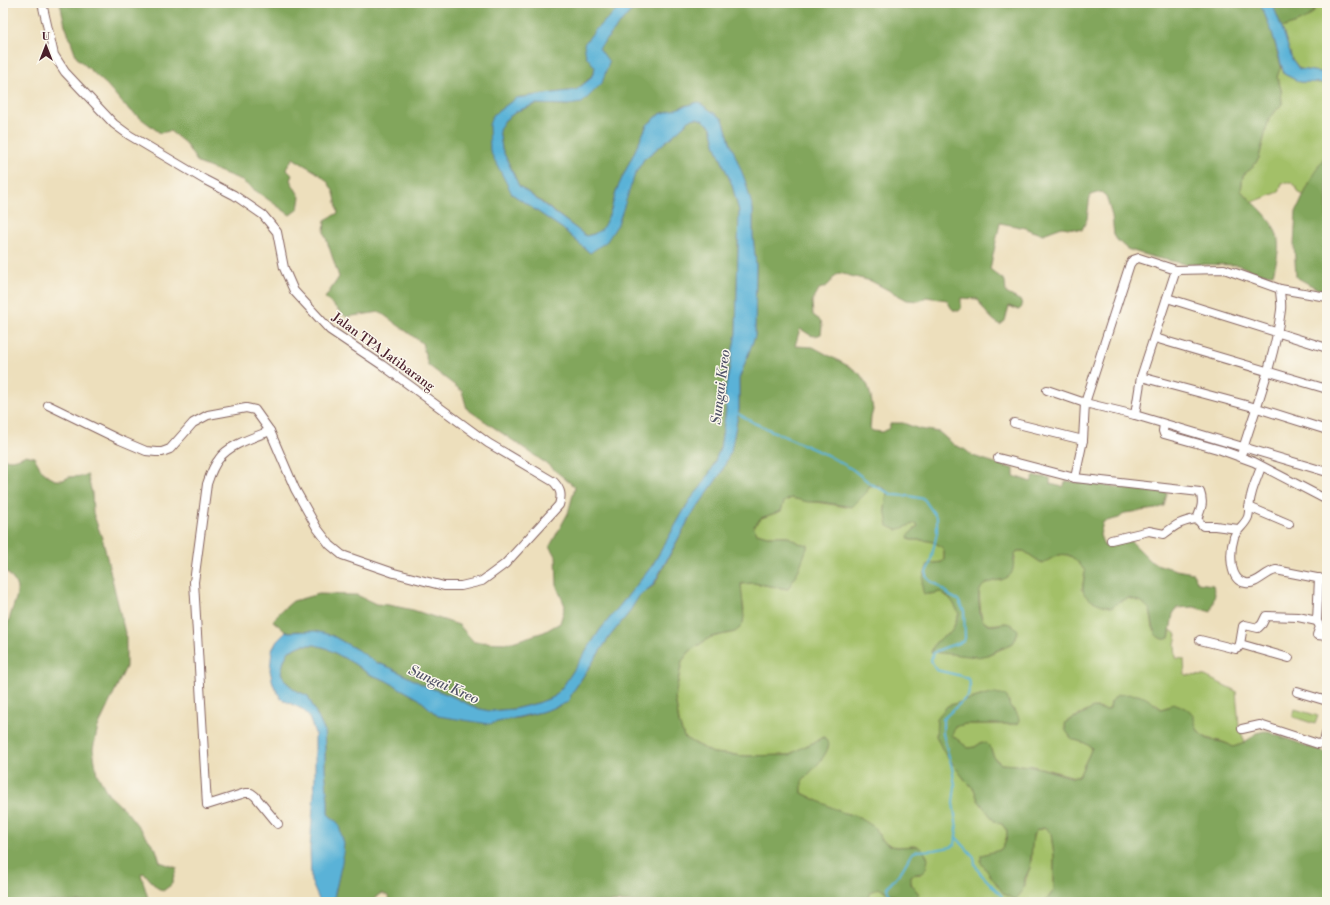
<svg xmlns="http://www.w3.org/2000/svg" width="1330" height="905" viewBox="0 0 1330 905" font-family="'Libre Bodoni',serif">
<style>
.green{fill:#a3c068;stroke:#76704a}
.forest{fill:#82a65c;stroke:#666244}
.water{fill:#5ab2d7;stroke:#526881}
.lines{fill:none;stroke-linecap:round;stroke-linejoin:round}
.stream{stroke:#5ab2d7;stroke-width:2}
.minor-casing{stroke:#83625e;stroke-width:10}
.minor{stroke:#fff;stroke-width:8}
.labels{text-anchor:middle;stroke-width:3;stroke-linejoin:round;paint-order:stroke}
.street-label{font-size:13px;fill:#4a1f2b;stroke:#fbf7ec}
.water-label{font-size:14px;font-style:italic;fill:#505267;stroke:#fbf7ec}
</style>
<rect width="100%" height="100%" fill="#fbf7ec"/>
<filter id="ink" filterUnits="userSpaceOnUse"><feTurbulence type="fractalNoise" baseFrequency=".025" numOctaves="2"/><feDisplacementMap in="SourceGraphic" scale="8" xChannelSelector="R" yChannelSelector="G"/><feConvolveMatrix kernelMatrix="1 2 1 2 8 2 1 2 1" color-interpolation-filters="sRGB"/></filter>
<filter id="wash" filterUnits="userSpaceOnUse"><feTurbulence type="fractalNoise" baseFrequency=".012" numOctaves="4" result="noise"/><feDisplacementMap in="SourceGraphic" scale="16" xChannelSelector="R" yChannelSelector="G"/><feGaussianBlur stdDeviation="0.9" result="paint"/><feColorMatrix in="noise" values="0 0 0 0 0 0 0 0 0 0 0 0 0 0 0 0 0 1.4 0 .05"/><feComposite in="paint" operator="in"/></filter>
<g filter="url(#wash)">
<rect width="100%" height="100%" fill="#eddfbc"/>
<g class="green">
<polygon points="1317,3 1327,3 1327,71 1319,72 1300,69 1292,59 1282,28 1316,8"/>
<polygon points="1281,66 1284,74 1300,82 1327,83 1327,147 1325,156 1313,175 1304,195 1299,193 1296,187 1292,182 1282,183 1279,192 1253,202 1241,191 1243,175 1252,168 1259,158 1269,118 1282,104 1281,89 1277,77"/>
<path d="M 879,485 L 887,491 L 885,509 L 897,529 L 916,523 L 918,525 L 909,535 L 910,540 C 924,540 935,539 944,550 L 944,560 L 942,562 L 933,563 L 930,594 L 941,592 C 952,599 954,603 959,614 L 952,631 L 935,643 L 987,655 L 1011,645 L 1013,643 L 1016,638 L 1006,623 L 989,625 L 983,621 L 981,615 L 979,592 L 982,586 L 989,581 L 1002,580 L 1015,560 L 1015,554 L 1017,551 L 1024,551 L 1043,564 C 1063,549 1071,552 1085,571 L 1082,590 L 1118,602 L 1129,598 L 1142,602 L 1146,605 L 1150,610 L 1153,628 L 1169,638 L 1171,630 L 1177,635 L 1175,644 L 1176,658 L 1184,659 L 1185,675 L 1205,676 L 1236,691 L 1239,726 L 1245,743 L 1233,747 C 1214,734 1200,747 1193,717 L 1170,706 L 1161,709 L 1157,704 L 1111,702 L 1110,709 L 1107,710 C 1104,710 1100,708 1097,708 C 1092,708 1071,719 1066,722 L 1065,728 L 1072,739 L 1085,743 L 1092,748 L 1080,774 L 1078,777 L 1075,777 L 1033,766 L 1001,764 L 994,757 L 990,747 L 982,742 L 975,747 L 968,748 L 952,735 L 955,727 L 965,724 L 1016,724 L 1017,713 L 1009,705 L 1009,701 L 998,694 L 987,694 L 948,706 L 955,765 L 965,780 L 974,789 L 978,800 L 998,823 L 1002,824 L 1007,831 C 1007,838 1005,847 998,851 L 986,870 L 988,872 L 1025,886 C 1025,878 1029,872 1031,864 C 1033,854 1029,837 1037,830 L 1046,828 L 1051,834 L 1054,855 L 1054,890 L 1045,902 L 866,902 L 870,892 L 878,888 L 881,888 L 889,894 L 919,894 C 914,888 909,883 911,875 L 921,874 L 917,846 L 897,847 L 891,846 L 882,840 L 878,833 L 859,817 L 841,812 L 802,793 L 801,782 L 811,770 L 824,737 C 813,744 800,747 790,755 L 746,756 L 713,753 L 684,737 L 679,723 L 675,697 L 682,661 L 690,651 L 706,640 L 711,637 L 735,632 L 744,610 L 741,591 L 741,584 L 753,583 L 788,589 L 808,545 L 798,543 L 787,536 L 767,536 L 757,533 L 753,527 L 761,518 L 781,511 L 784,502 L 791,498 C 809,502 828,503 846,507 L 869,486 Z"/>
<polygon points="1295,709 1318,716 1315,724 1293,717"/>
</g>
<g class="forest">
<path d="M 60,3 L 625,3 L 596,29 L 586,56 L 595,67 L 594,72 L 589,79 L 576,90 L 516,98 L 492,116 L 512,194 L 563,229 L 590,253 L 628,193 L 635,174 L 644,159 L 669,139 L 691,119 L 697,118 L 704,121 L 711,127 L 716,147 L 732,185 L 739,211 L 736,333 L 725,392 L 726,410 L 720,448 L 712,469 L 701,487 L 690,500 L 652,566 L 600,630 L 564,685 L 554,697 L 538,703 L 514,709 L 489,711 L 476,708 L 449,695 L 425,686 L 391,668 L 375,662 L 361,652 L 331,635 L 298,631 L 286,632 L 273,621 L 279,613 L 293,601 L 319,594 L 357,595 L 376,604 L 389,605 L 413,610 L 459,625 L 474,642 L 509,643 L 544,632 L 560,623 L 565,606 L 557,587 L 556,556 L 550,546 L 568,513 L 575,487 L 547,464 L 467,409 L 462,391 L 428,365 L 422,343 L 380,312 L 346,317 L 325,298 L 339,277 L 324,232 L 325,220 L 338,213 C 336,206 336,195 332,189 C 324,173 307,168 293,158 L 286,169 L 292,175 L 290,180 L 300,197 L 298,209 L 290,215 L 239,179 L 198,163 L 185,143 L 170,131 L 160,133 L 126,107 L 107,85 L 77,58 L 65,25 Z"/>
<path d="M 642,3 L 1260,3 L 1272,32 L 1281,66 L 1277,77 L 1281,89 L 1282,104 L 1269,118 L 1259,158 L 1252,168 L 1243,175 L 1241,191 C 1259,208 1282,225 1278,252 C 1277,260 1275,267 1273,274 L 1258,273 L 1238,265 L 1186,264 L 1152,257 L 1127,249 L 1117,240 L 1114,235 L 1112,216 L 1106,196 L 1101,192 L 1090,195 L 1087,219 L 1082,230 L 1062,227 L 1043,234 L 1031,231 L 1026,228 L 1000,223 L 990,269 L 1005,281 L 1006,293 L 1021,301 L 1022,307 L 1019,310 L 1009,306 L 1005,321 L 1000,325 C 991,319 982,309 978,299 L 961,298 L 961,309 L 959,311 C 951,312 950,305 947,300 L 926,297 L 919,301 L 907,300 L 871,281 L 839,273 C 829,279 833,286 819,289 L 812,302 L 813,315 L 821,321 L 822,326 L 821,334 C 811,339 809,333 800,329 L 795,346 L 813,347 L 852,368 L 860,374 L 868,386 L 871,397 L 873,410 L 871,417 L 870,429 L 873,431 L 883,432 L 888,429 L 891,423 L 903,423 L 919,429 L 939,432 L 954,445 L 964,449 L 973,456 L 1014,469 L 1014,476 L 1031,482 L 1034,476 L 1050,478 L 1050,484 L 1063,487 L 1066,481 L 1167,493 L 1164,506 L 1156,509 L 1125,513 L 1119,518 L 1103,522 L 1100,535 L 1104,546 L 1131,541 L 1153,563 L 1176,570 L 1193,573 L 1198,583 L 1213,585 L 1215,594 L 1211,612 L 1194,607 L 1177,608 L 1173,614 L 1169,638 C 1163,641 1159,638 1155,634 L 1150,610 L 1142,602 L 1129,598 L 1118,602 L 1112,608 C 1104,605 1084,601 1083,590 C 1082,585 1085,577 1085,571 C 1071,552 1063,549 1043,564 L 1024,551 L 1017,551 C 1012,557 1015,568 1011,574 C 1008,578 1004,579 1000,580 C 976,584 978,591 980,613 C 981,618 983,623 989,625 C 1001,627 1006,617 1018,630 L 1016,638 L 1013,643 L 987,655 L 978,657 L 931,652 L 935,643 L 952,631 L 959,614 C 953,602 953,600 941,592 L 930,594 L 924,594 C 919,583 924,575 928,564 L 942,562 L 944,560 L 944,550 C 935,539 924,540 910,540 L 908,537 L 909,534 L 918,526 L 916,523 L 897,530 L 888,526 L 885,509 L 887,491 L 879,485 L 869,486 L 867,492 L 852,507 L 821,502 L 808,502 L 791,498 L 784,502 L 781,511 L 761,518 L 753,527 L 757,533 L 767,536 L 787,536 L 798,543 L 808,545 L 799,569 L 788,589 L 753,583 L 741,584 L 744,617 L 743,623 L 740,628 L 735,632 L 711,637 L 706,640 L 690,651 L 682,661 L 675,697 L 679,723 L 684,737 L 701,747 L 713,753 L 746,756 L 790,755 C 800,747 813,744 824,737 L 829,745 C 825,760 811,770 802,782 L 802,793 L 841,812 L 859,817 L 874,827 L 882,840 L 891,846 L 897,847 L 917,846 L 923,850 L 928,858 C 926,872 925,873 911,875 L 911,884 L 919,894 L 913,900 L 901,899 L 878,888 L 870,892 L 866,902 L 389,902 L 388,896 L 382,893 L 377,896 L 374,902 L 333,902 L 339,875 L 338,823 L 328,814 L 328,801 L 325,769 L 325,749 L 324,730 L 308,696 L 295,690 L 286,682 L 281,673 L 284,660 L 289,651 L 302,645 L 315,645 L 326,648 L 353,663 L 369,674 L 385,680 L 419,699 L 438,716 L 518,718 L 541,712 L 559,706 L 568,701 L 572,693 L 610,636 L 628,614 L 639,596 L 654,585 L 689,519 L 721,473 L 731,451 L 739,410 L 739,379 L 755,336 L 756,265 L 753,236 L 753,209 L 730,142 L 723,119 L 686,105 L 675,110 L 660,114 L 647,125 L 617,189 L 610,213 L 602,230 L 594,234 L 586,236 L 543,203 L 519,186 L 502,149 L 499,129 L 505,120 L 517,111 L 537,104 L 568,105 L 608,62 L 599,48 L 630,12 Z"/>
<path d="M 1272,3 L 1317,3 C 1314,20 1295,23 1282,28 Z"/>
<polygon points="1327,147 1327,294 1296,277 1294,244 1296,212 1313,175 1325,156"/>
<path d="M 26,455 L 34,457 L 42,471 L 50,477 L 55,480 L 63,480 L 69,477 L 84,476 L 87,474 L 92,493 L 93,513 L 103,541 L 126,637 L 126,667 L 98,727 L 93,749 L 97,774 L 108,794 L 127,812 L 156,849 L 160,862 L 177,868 L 171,885 L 163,891 L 156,887 L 146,875 L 143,873 L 141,874 L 149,902 L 3,902 L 3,638 L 17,595 L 17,588 L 15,582 L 7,572 L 3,572 L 3,458 C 11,462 18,459 26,455 Z"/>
<path d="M 987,694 C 993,694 999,693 1004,695 C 1009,697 1008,702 1010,706 C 1014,712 1020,714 1019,723 L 1016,724 L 965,724 L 955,727 L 952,735 L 968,748 L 975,747 L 982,742 C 991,743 990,750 994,757 C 995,760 998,762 1001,764 L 1033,766 L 1071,777 L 1078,777 L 1080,774 L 1092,748 L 1085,743 L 1072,739 L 1066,731 L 1065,725 L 1066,722 L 1074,718 L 1080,716 L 1093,708 L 1107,710 L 1110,708 L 1111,702 L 1117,695 C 1140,693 1144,695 1161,709 L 1168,707 L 1173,703 C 1178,705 1186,707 1190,711 C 1198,720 1192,730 1206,738 C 1213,742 1223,740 1233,747 L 1245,743 L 1256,733 L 1265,731 L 1326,753 L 1327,754 L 1327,902 L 1045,902 L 1054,890 L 1054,855 L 1051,834 L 1046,828 L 1043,828 L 1037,830 L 1033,835 L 1030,868 L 1025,878 L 1022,892 L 1016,899 L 1013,899 L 1004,894 L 981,863 L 981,855 L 1000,850 C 1006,845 1007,837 1007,831 L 1002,824 L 995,822 L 978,800 L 974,789 L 965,780 L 943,751 L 936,736 L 937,718 L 947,706 Z"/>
</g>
<g class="water">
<polygon points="625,3 642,3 630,12 599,48 609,62 602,83 582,103 568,105 536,104 517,111 505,120 499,129 502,149 519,186 586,236 594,234 602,229 610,213 617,189 647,125 660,114 698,102 723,119 730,142 745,180 753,209 753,236 756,265 755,336 739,379 739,410 731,451 721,473 689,519 653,585 639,596 628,614 610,636 572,693 568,702 559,706 541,712 489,724 438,716 419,699 385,680 369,674 353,663 326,648 315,645 302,645 289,651 284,660 281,673 286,682 295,690 308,696 324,730 325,749 325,769 328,801 328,814 338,823 344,844 342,862 333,902 320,902 311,881 310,848 315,779 315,733 308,715 302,709 281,699 273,684 270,670 272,650 277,641 286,632 315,631 331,635 361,652 375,662 391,668 425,686 449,695 476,708 489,711 514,709 538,703 554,697 564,685 600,630 652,566 690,500 701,487 712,469 720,448 726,410 725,392 736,333 739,211 732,185 716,147 711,127 704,121 697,118 691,119 669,139 644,159 635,174 618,224 607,241 590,253 563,229 512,194 490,151 489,125 492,116 516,98 576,90 590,79 594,72 595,67 586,56 584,44 596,29"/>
<polygon points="1260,3 1272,3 1282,28 1292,59 1299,69 1319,72 1327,71 1327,83 1300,82 1284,74 1272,32"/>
</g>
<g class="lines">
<g class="stream">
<path d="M 737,413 L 754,423 L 827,455 L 852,469 L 871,484 L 893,495 L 909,496 L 924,499 L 937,518 L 937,533 L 930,564 L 926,572 L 926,576 L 930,581 L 938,585 L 950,596 L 958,600 L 964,611 L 965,638 L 964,641 C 954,645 943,647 933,653 L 931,660 L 936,670 L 962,676 L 968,679 L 970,684 L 968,696 L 943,719 L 943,734 L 952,768 L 955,786 L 953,803 L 957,828 L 955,845 L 951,847 L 934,850 L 917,851 L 912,853 L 902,870 L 887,888 L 891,902"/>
<polyline points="956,837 974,857 975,864 979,872 1001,895 1004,902"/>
</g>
</g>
</g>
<g filter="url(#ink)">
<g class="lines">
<g class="minor-casing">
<g id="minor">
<path d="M 42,3 L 54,55 L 65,72 L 114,124 L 129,135 L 205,180 L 234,195 L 263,215 L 277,232 L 284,268 L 294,291 L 330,330 L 382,365 L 488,443 L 554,482 C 561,490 562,495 559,505 L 505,564 L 482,581 L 461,586 L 444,586 L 394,573 L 342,555 L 330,545 L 317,528 L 295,489 L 270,431 L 255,410 L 246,408 L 208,415 L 193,423 L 170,449 L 162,452 L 156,452 L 146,451 L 120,440 L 48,405"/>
<polyline points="1167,298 1327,348"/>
<polyline points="1155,338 1327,389"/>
<polyline points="1141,377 1257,408 1327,430"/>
<polyline points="1047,390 1085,403 1135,415 1327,472"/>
<polyline points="1135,415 1141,377 1176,270"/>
<polyline points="1014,423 1083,440"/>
<polyline points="1164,424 1163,431 1164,434 1221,450 1254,462 1327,500"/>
<path d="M 270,431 C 255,437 228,445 219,459 C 213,466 210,475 207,484 L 194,582 L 207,805 L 245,793 L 251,793 L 255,796 L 278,824"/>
<path d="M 1242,452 C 1256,407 1275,358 1281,310 C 1282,303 1280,296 1280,289"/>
<path d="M 998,458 L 1075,478 L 1200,492 C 1204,503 1201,509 1197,519 L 1203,526 L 1215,526 L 1238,529"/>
<path d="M 1261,467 C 1258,476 1253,486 1251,496 C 1249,502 1250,510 1248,517 C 1245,525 1237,529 1234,537 C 1230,550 1228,581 1246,583 C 1257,585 1265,572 1276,570 L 1327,580"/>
<polyline points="1075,478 1083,440 1085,403 1130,264 1133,260 1139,258 1176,270 1224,269 1280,289 1327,297"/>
<polyline points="1249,507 1289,524"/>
<path d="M 1111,540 L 1149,531 L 1164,534 C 1176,525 1181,521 1197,519"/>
<polyline points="1317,621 1319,578"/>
<polyline points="1317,621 1320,627 1317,635 1327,636"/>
<polyline points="1200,640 1236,649 1238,648 1240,644 1243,626 1245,625 1258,628 1262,624 1266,616 1298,617 1317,621"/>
<polyline points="1240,644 1289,658"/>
<polyline points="1297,692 1327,701"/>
<polyline points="1242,729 1260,725 1318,744 1324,742 1327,730"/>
</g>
</g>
<use href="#minor" class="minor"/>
</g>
</g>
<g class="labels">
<g class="street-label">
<text transform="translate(384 351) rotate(36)" y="5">Jalan TPA Jatibarang</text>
</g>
<g class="water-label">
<text transform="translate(720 387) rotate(-83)" y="5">Sungai Kreo</text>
<text transform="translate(444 684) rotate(24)" y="5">Sungai Kreo</text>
</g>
</g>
<rect width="1330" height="905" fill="none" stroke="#fbf7ec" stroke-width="16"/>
<g transform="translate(46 46)" stroke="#fbf7ec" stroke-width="3" paint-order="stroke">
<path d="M0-3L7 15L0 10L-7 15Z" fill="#4a1f2b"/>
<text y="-6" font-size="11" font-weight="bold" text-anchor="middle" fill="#4a1f2b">U</text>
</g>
</svg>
